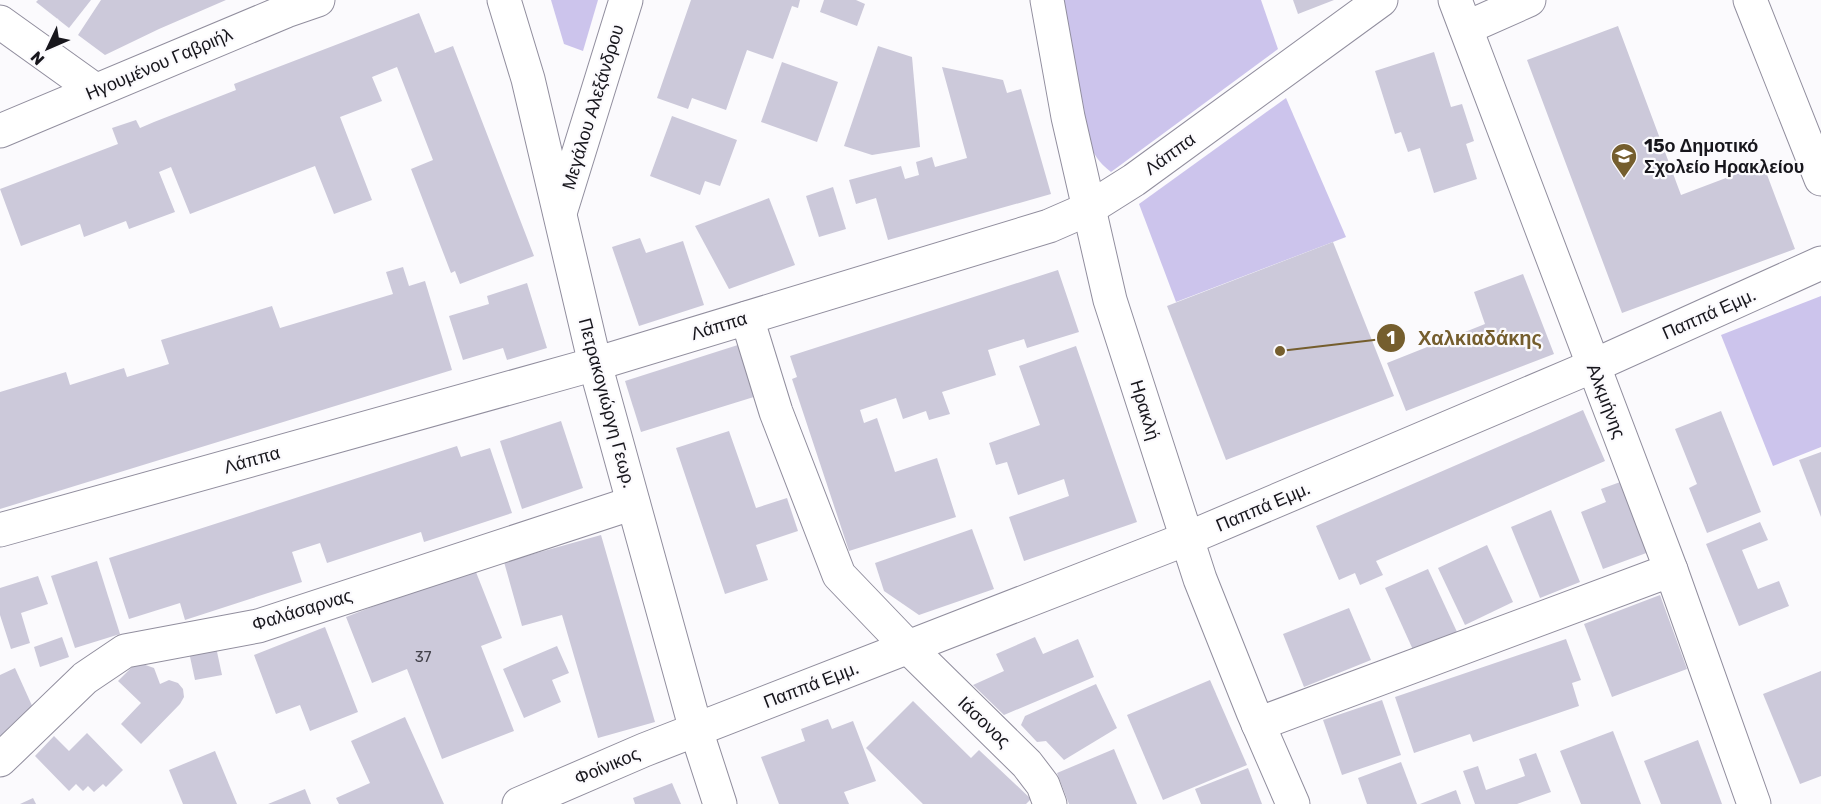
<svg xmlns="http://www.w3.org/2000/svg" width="1821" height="804" viewBox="0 0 1821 804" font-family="Rubik,sans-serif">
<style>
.green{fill:#ccc4ec}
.building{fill:#ccc9da}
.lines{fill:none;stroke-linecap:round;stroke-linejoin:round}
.minor-casing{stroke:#918e9e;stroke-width:35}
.minor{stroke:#fff;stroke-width:33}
.labels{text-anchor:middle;stroke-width:4.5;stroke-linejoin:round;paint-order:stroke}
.number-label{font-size:15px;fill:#44434c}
.street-label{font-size:18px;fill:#17161c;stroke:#fbfafd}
.poi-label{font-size:18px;font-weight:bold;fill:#17161c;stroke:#fbfafd;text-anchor:start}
.leader{fill:none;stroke:#755e2e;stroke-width:2}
.callout-dot{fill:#755e2e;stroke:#fbfafd;stroke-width:2}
.mark-label{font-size:18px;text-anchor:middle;font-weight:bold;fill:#fff}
.callout-label{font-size:20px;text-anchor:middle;font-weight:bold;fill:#755e2e;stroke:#fbfafd;stroke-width:4.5;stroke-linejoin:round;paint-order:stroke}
</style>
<rect width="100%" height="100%" fill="#fbfafd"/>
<g class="green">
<polygon points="551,0 598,0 583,51 564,44"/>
<path d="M 1063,0 L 1261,0 L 1278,49 L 1111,172 C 1098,162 1093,154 1088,138 Z"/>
<polygon points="1286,98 1346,237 1176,302 1139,204"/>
<polygon points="1821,296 1821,447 1773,466 1721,335"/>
</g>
<g class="building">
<polygon points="38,0 91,0 69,28 36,2"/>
<polygon points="101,0 226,0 159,29 105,55 78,35"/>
<polygon points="691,0 800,0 798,8 792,6 773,59 747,50 726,110 692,98 688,109 657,98"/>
<polygon points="824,0 856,0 865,4 857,26 820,12"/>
<polygon points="1293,0 1334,0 1298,14"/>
<polygon points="419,13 435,53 453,46 534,256 460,284 455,271 451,273 411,169 433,160 397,67 372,77 382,101 340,117 372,200 334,214 315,166 190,214 171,167 159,172 175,212 129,229 126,221 84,237 80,224 21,246 0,189 118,144 112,128 136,120 140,128 154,122 236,90 234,84"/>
<polygon points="1618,26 1681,195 1763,164 1795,249 1622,313 1527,60"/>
<polygon points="878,46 912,57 920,147 872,155 844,146"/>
<polygon points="1434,52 1451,107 1462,104 1474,141 1466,144 1477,179 1434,193 1420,148 1408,152 1401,132 1395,134 1375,71"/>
<polygon points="782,62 838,82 817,142 761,122"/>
<polygon points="942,67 1003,80 1007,93 1021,89 1051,194 888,240 876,198 856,204 849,180 901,166 905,179 919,175 916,162 932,157 935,167 967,158"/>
<polygon points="672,116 737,140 720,186 705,181 700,195 650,176"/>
<polygon points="833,187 846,229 819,237 806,196"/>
<polygon points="769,198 795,265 729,289 695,226"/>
<polygon points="640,238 646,253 683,241 704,305 639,326 612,247"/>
<polygon points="1333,242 1394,396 1226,460 1167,306"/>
<polygon points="403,267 409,286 425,281 452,370 0,509 0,392 66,372 70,385 124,368 127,377 169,364 161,340 272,306 280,328 393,294 386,272"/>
<polygon points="1058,270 1079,332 1027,348 1024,339 988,350 996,375 942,392 950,414 929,420 926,411 903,419 896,398 860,410 864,423 877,418 895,472 937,458 956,517 849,551 792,379 797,377 790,356"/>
<polygon points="1523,274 1554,354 1406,411 1387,363 1485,324 1474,292"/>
<polygon points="527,283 547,348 507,360 503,348 463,360 449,316 489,304 487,296"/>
<polygon points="741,344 757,396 641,432 625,381"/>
<polygon points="1076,346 1137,522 1024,561 1009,517 1069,496 1064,479 1018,495 1007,462 996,465 989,443 1040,425 1019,366"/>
<polygon points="1583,410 1605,461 1376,561 1383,575 1360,585 1355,573 1339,580 1316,526"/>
<polygon points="1721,411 1761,512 1707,533 1689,488 1697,484 1675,429"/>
<polygon points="561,421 583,488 522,509 500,441"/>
<polygon points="729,431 756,508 787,498 798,531 756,545 768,580 725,594 676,448"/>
<polygon points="457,446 461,457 490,448 512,513 424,542 421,532 327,563 320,543 292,552 302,582 185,620 180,603 129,619 109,558"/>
<polygon points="1821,452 1821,517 1799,460"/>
<polygon points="1623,481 1649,552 1603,569 1581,512 1606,502 1601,489"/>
<polygon points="1551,510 1580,582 1540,598 1511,527"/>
<polygon points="1760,522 1768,540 1742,550 1758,589 1779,581 1789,606 1739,626 1706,544"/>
<polygon points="972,529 994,589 919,615 884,591 875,563"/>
<polygon points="601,535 655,722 598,738 562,615 522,626 504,562"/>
<polygon points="1487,545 1513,602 1465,625 1438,568"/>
<polygon points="97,561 120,634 75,648 51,576"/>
<polygon points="474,567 502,638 481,646 514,731 442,759 407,669 372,683 346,617"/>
<polygon points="1428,569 1457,632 1414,652 1385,588"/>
<polygon points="38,576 48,604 21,613 30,643 11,649 0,615 0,588"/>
<polygon points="1660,595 1687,669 1612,697 1584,624"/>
<polygon points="1349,608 1371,660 1304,687 1283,634"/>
<polygon points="325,627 358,712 310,731 300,705 276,714 254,655"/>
<polygon points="62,637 69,657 40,667 34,647"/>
<polygon points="1035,637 1043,654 1078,639 1094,677 1004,715 973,685 1004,671 996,654"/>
<polygon points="1566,639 1581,680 1572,683 1579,706 1473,742 1470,734 1414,753 1395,697"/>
<polygon points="557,646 569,673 552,680 561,702 524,718 503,669"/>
<polygon points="216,647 222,675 195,680 189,652"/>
<polygon points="137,662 154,668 160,684 169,680 178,683 183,689 184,697 180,704 141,744 121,724 141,703 118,681"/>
<polygon points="15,668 34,710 0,741 0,675"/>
<polygon points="1821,671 1821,776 1800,784 1763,694"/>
<polygon points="1210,680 1247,765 1163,800 1127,715"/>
<polygon points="1096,684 1117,728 1064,760 1046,741 1037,742 1021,725 1025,716"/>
<polygon points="1382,700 1401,755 1342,775 1323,720"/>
<polygon points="913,701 971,758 979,750 1031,799 1026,804 923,804 866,748"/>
<polygon points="405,717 444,804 339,804 336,798 370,783 351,741"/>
<polygon points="828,719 832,729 853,721 876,781 844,792 849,804 779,804 761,757 805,741 801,729"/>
<polygon points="1613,731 1641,804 1581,804 1560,751"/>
<polygon points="87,733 123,770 106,787 103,784 94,792 88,786 83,791 76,784 69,791 35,756 54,736 69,751"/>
<polygon points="1698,740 1722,804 1661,804 1644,761"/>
<polygon points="1114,749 1137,804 1069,804 1057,773"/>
<polygon points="215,751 237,804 183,804 169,770"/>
<polygon points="1536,753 1551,792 1517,804 1475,804 1463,771 1478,766 1486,790 1525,776 1519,759"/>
<polygon points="1401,762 1417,804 1367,804 1358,778"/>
<polygon points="1248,768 1262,804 1201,804 1195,789"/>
<polygon points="672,783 681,804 635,804 633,798"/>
<polygon points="305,789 311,804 268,804"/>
<polygon points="1456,790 1461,804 1420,804"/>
<polygon points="33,798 36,804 20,804"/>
</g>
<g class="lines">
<g class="minor-casing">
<g id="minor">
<polyline points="504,0 528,79 595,364 696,730 720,804"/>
<polyline points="1047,0 1068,117 1110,300 1200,579 1253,712 1293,804"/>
<polyline points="1455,0 1671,570 1754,804"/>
<polyline points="1750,0 1821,179"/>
<polyline points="0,22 95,90"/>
<polyline points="1466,28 1529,0"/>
<polyline points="0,131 286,11 318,0"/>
<polyline points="560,213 626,0"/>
<polyline points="747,318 776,412 839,575 908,647 1027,764 1043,785 1050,804"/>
<polyline points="0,530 595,364 1049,226 1088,209 1134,180 1381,0"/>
<polyline points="1258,724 1671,570"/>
<polyline points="0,760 85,678 125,651 258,626 633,503"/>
<polyline points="519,804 644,750 1186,539 1593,366 1821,263"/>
</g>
</g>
<use href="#minor" class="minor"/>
</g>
<defs>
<g id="school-pin" transform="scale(1.35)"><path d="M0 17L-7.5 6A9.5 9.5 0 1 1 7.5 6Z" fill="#755e2e" stroke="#fbfafd"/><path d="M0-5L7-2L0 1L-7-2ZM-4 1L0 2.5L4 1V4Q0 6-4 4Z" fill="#fff"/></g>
</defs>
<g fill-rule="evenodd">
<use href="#school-pin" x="1624" y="156"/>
</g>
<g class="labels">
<g class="number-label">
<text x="423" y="662">37</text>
</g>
<g class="street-label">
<text transform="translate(159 64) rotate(-23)" y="6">Ηγουμένου Γαβριήλ</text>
<text transform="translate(593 107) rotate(-73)" y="6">Μεγάλου Αλεξάνδρου</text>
<text transform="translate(1170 154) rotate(-36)" y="6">Λάππα</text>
<text transform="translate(1709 314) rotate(-24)" y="6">Παππά Εμμ.</text>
<text transform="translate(719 326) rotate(-17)" y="6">Λάππα</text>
<text transform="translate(1606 401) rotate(69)" y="6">Αλκμήνης</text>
<text transform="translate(607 403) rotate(75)" y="6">Πετρακογιώργη Γεωρ.</text>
<text transform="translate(1145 410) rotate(73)" y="6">Ηρακλή</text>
<text transform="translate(252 460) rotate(-16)" y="6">Λάππα</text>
<text transform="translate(1263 507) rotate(-23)" y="6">Παππά Εμμ.</text>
<text transform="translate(302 610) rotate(-17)" y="6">Φαλάσαρνας</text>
<text transform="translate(811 685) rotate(-21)" y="6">Παππά Εμμ.</text>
<text transform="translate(984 722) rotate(44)" y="6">Ιάσονος</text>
<text transform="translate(607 766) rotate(-23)" y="6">Φοίνικος</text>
</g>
<g class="poi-label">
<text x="1644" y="152">15ο Δημοτικό<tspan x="1644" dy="21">Σχολείο Ηρακλείου</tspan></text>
</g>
</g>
<path class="leader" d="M1280 351L1391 338"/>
<g class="callout-dot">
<circle cx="1280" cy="351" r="6"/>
<circle cx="1391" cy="338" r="15"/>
</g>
<g class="mark-label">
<text x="1391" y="344">1</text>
</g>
<g class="callout-label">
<text x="1480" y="345">Χαλκιαδάκης</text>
</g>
<g transform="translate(48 48) rotate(226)" stroke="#fbfafd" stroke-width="4.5" paint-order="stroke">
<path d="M0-4.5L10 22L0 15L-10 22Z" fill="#17161c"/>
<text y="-9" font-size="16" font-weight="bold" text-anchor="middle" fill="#17161c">N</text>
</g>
</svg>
